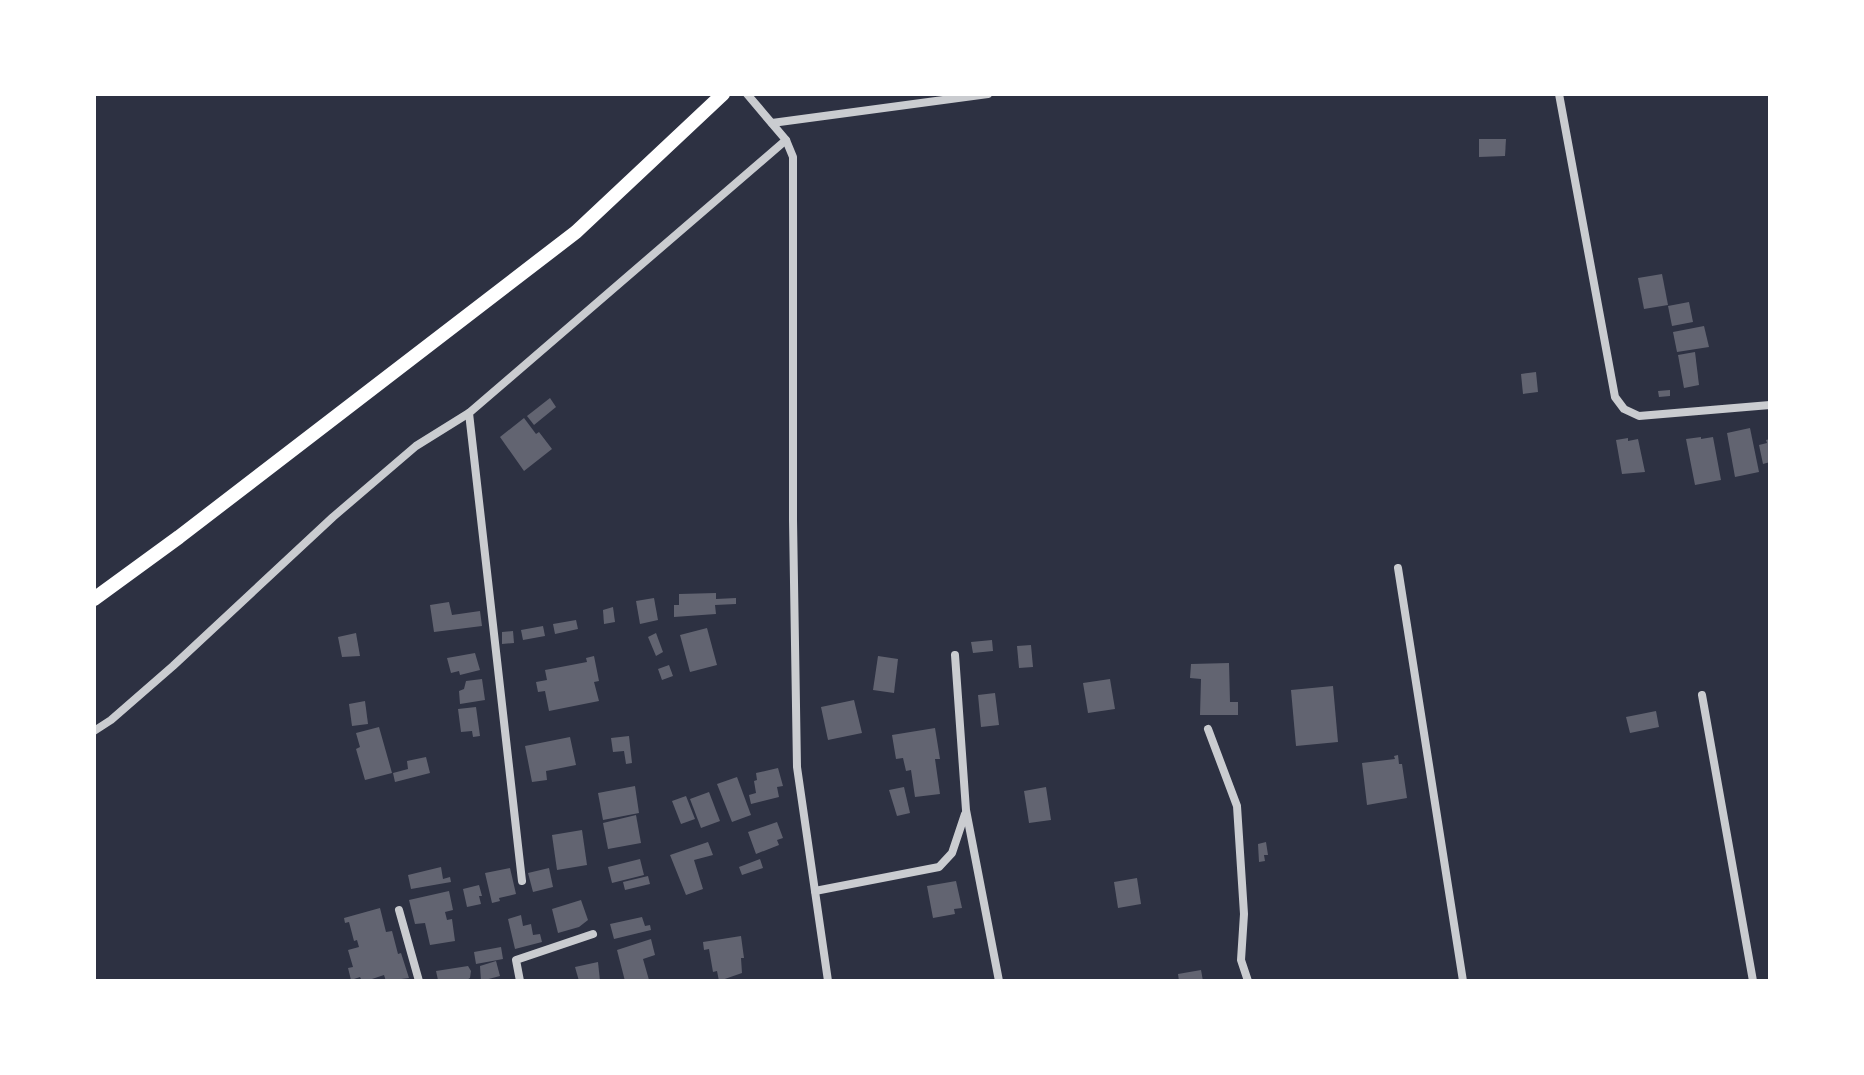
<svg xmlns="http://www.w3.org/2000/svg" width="1864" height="1075" viewBox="0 0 1864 1075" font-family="Jost,sans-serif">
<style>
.building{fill:#626471}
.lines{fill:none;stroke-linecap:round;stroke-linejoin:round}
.minor{stroke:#caccd0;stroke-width:8}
.primary{stroke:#fff;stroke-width:14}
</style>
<rect width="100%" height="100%" fill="#2d3142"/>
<g class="building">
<polygon points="1479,139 1506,139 1505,156 1479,157"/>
<polygon points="1662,274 1668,305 1644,309 1638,278"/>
<polygon points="1689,302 1693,322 1672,326 1668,306"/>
<polygon points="1704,326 1709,347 1677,352 1673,332"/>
<polygon points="1695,352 1699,385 1684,388 1678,355"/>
<polygon points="1536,372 1538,392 1523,394 1521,374"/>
<polygon points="1670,390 1670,396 1659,397 1658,391"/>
<polygon points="550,398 556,407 534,425 527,416"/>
<polygon points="524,418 536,434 539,432 552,449 524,471 500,437"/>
<polygon points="1750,428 1759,472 1735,477 1727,433"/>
<polygon points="1701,437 1701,439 1713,437 1721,480 1695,485 1686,439"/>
<polygon points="1628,438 1628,441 1638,439 1645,472 1622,474 1616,440"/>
<polygon points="1770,439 1770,462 1763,464 1759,445 1767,443 1766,440"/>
<polygon points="716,593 716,599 736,598 736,604 715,605 716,614 674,617 674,605 679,605 679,594"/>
<polygon points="654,598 658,620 640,624 636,601"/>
<polygon points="449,602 452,615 480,611 482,626 434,632 430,605"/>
<polygon points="613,607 615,622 604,624 603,610"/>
<polygon points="576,620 578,629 555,634 553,624"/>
<polygon points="543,626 545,636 523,640 521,630"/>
<polygon points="707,628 717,665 690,672 680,635"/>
<polygon points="513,631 514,643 502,644 502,632"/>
<polygon points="356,633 360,656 342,657 338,637"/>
<polygon points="656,633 663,652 656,656 648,637"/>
<polygon points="992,640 993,651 973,653 971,642"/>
<polygon points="1031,645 1033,667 1019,668 1017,646"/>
<polygon points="475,653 480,670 460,675 459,671 451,673 447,658"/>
<polygon points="594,656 599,681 594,682 599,701 549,711 545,691 538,692 536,682 547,680 545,670 587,662 586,658"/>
<polygon points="878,656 898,659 894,693 873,690"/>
<polygon points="1229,663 1230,702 1238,702 1238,715 1200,715 1201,679 1190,678 1191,664"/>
<polygon points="669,665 673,676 662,680 658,669"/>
<polygon points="482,679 485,700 460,704 459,691 464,689 466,681"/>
<polygon points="1110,679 1115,709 1088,713 1083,683"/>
<polygon points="1333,686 1338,742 1296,746 1291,690"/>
<polygon points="995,693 999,725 981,727 978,695"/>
<polygon points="854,700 862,733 828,740 821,707"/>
<polygon points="365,701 368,724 352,726 349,704"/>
<polygon points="476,707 480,736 473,737 472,731 461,732 458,709"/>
<polygon points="1656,711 1659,727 1630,733 1626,717"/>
<polygon points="379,727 392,773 365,780 356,749 360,747 356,733"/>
<polygon points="935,728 940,759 935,759 940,794 915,797 911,770 906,771 903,758 896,759 892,735"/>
<polygon points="629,736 632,763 626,764 624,751 613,752 611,738"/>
<polygon points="570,737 576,765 546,771 547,780 532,782 525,746"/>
<polygon points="1398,755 1399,764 1402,764 1407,798 1367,805 1362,763 1395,759 1394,756"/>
<polygon points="426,757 430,773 395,782 393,773 408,769 407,761"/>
<polygon points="778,768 783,786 777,787 779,797 751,804 749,795 756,793 754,781 757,780 756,773"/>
<polygon points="737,777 751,815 732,822 717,784"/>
<polygon points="635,786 639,813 603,820 598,793"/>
<polygon points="904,787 910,813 897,816 889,790"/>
<polygon points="1046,787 1051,820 1029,823 1024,791"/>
<polygon points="709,792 720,821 701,828 690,799"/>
<polygon points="686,796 695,819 681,824 672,801"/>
<polygon points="636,815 641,843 608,849 603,823"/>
<polygon points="777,822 783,838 777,840 779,845 756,854 748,832"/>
<polygon points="582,830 587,865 557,870 552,835"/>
<polygon points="708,842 713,855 694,860 703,889 686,895 670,855"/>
<polygon points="1266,842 1268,855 1264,855 1265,861 1259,862 1258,844"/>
<polygon points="640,859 644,875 612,883 608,867"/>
<polygon points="760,859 763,868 742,875 739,867"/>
<polygon points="441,867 443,879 450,877 451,882 411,889 408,875"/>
<polygon points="510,868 516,894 499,898 500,901 492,903 485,873"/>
<polygon points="549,868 553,887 533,892 528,873"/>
<polygon points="648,876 650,884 625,890 623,882"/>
<polygon points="1137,878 1141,904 1118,908 1114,882"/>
<polygon points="956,881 962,908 954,909 955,914 933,918 927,886"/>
<polygon points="479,885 482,896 479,896 481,904 467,907 463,889"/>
<polygon points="449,891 453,910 445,912 447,920 452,919 455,941 430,945 425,923 415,924 409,900"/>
<polygon points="581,900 588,920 579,927 558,933 552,909"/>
<polygon points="380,908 386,932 392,931 398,954 401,953 409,978 386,981 384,975 366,981 362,981 360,977 351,980 348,968 353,967 348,950 359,947 357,940 354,941 349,922 345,923 344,918"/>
<polygon points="521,915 523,926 531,924 533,935 540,934 542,942 515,949 508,919"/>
<polygon points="642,917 645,926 650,925 651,930 614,939 610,924"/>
<polygon points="741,936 744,958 741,958 742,973 719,981 717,971 713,972 709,949 704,950 703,942"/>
<polygon points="651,939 655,955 643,959 649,980 625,981 617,950"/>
<polygon points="501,947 503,959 476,964 474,952"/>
<polygon points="496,961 500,976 481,981 480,966"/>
<polygon points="598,962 600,981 579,981 575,967"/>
<polygon points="468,966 471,971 470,978 465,981 438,980 436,971"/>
<polygon points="1201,970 1203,981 1179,981 1178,974"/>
</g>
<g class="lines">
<g class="minor">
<polyline points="747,94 786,140 793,157 793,520 797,767 828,981"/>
<polyline points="1559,94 1615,397 1624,409 1639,416 1770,405"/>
<polyline points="772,123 988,94"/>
<polyline points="1398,568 1463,981"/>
<polyline points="955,655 966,810 999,981"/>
<polyline points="1702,695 1753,981"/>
<polyline points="1208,729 1237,806 1244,914 1241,960 1248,981"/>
<polyline points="94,731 111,720 173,666 333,517 416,446 469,413"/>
<polyline points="522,881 469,413 786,140"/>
<polyline points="815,891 939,867 952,853 965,814"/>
<polyline points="399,910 419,981"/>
<polyline points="520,981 516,960 593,934"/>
</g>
<polyline class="primary" points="94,599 179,537 576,232 723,94"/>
</g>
<rect width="1864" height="1075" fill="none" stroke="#ffffff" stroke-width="192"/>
</svg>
